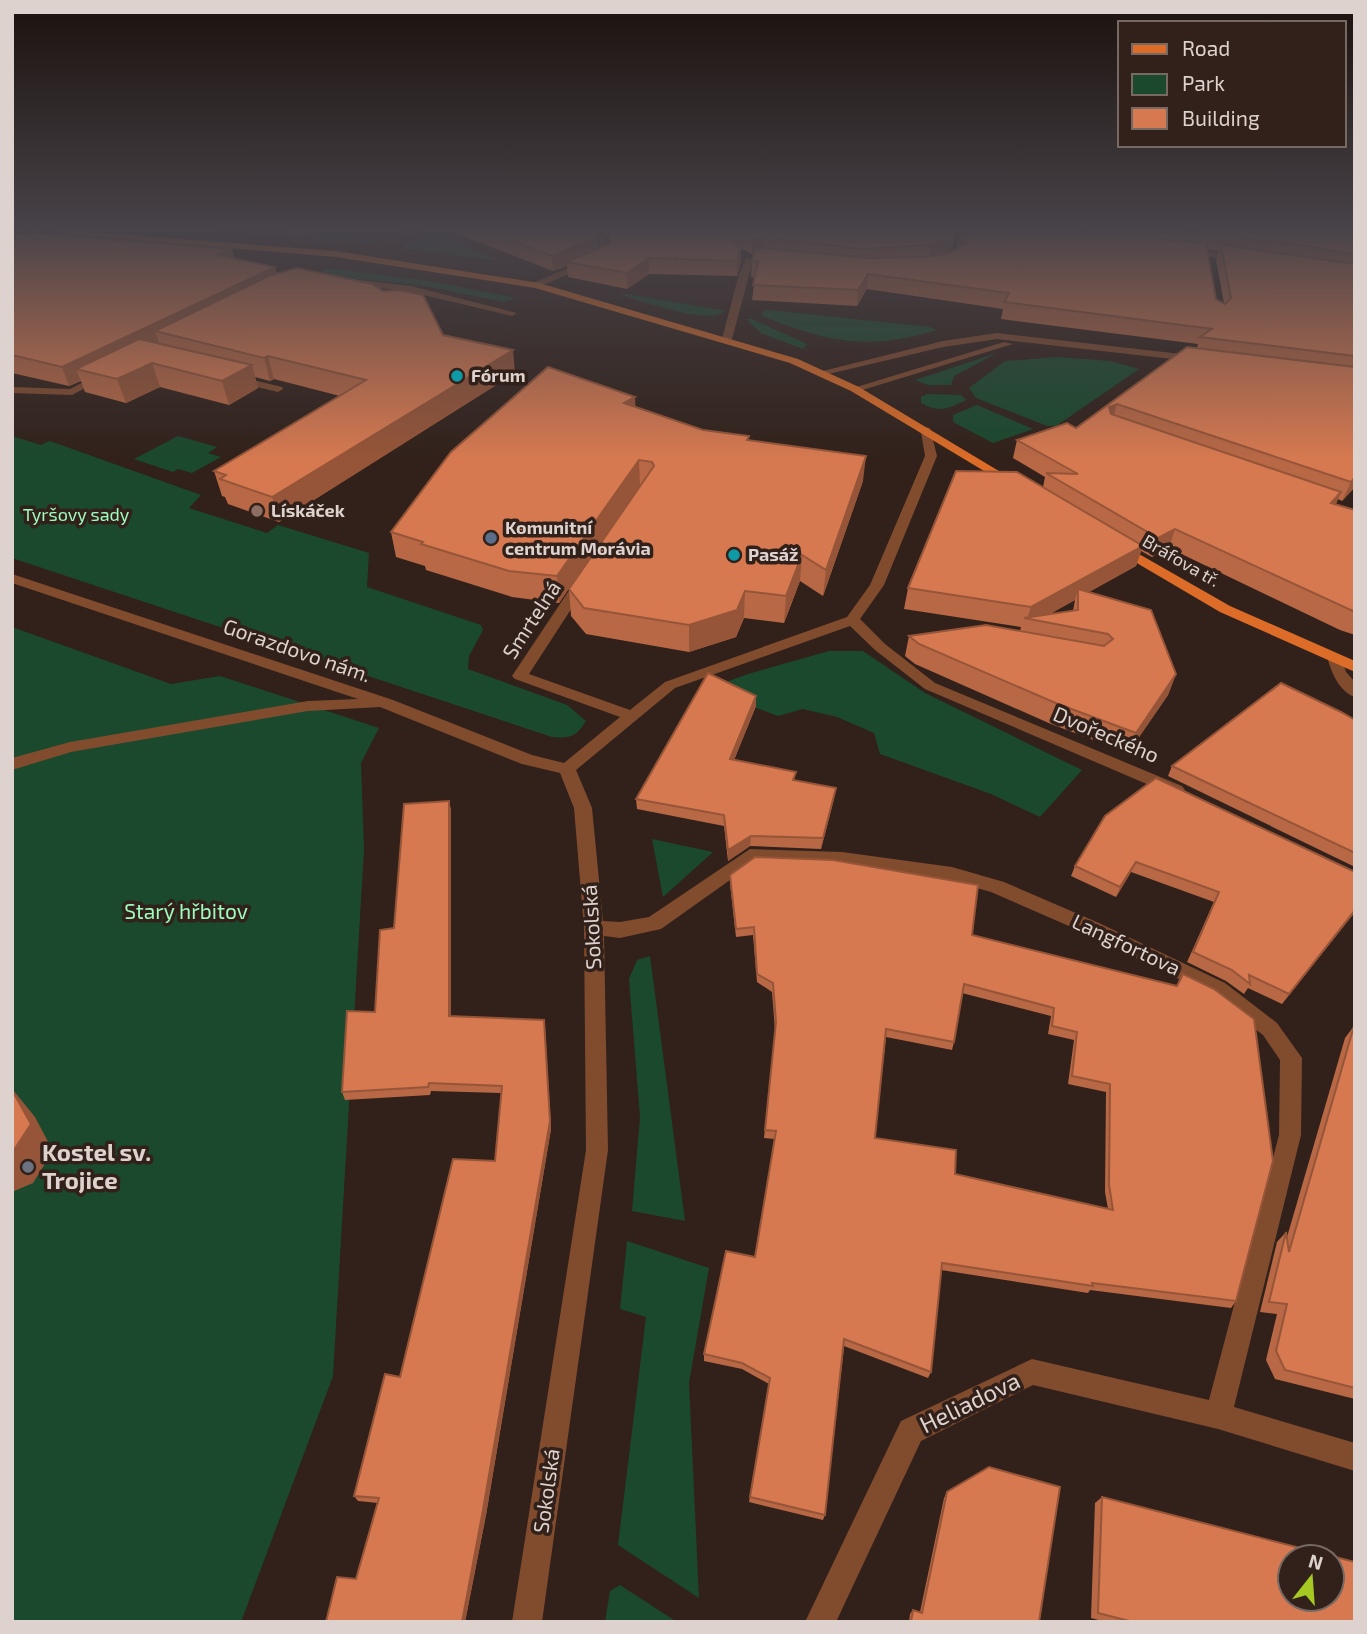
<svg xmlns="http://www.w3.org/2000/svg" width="1367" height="1634" viewBox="0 0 1367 1634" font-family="'Exo 2',sans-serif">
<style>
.green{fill:#1a492d}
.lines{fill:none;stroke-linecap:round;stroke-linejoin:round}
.minor{fill:#814b2e;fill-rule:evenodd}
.major{fill:#dc6c28;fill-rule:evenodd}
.wall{fill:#b86845;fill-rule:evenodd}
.shaded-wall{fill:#965538}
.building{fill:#d67950;stroke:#965538;stroke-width:2;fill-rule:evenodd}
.culture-dot{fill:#0f9aa8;stroke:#31211a;stroke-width:2.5}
.education-dot{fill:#8d6e63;stroke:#31211a;stroke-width:2.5}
.service-dot{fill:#5c6f8a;stroke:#31211a;stroke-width:2.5}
.worship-dot{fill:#6b7280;stroke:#31211a;stroke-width:2.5}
.labels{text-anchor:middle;stroke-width:7;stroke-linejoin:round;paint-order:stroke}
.far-poi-label{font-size:18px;font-weight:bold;fill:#ded2ce;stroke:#31211a;text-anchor:start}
.far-park-label{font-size:18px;fill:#9bfcbd;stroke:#31211a}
.far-street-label{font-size:18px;fill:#ded2ce;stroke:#31211a}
.street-label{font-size:21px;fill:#ded2ce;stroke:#31211a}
.park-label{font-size:21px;fill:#9bfcbd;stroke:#31211a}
.near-poi-label{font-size:24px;font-weight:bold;fill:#ded2ce;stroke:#31211a;text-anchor:start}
.near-street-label{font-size:24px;fill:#ded2ce;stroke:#31211a}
</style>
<rect width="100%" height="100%" fill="#31211a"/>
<g class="green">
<polygon points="211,230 284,230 372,240 384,244"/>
<polygon points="430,235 441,235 499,261 402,248 415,239"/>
<polygon points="326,268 430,281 515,298 505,302 419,285 316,275"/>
<path d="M 626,294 L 721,310 L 725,311 C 709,326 643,301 621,295 Z"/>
<path d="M 768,310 L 930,327 L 937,330 C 868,351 827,342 762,316 L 762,312 Z"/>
<polygon points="746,319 752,319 807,344 803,349 761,333"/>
<polygon points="997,353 954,376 951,385 928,385 915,380"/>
<polygon points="1058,357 1110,361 1139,369 1056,426 1047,426 976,398 969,388 1005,361"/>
<path d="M 927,394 L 961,395 L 966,400 C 948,409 939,413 921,403 L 921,397 Z"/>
<polygon points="977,405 1033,429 993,443 953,422 953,415"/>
<path d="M 12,436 L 41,445 L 50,441 L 201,495 L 189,508 L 267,533 L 278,525 L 369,553 L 367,587 L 481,625 L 483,630 L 469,656 L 468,669 L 567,705 L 586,721 C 577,736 570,739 552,737 L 12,558 Z"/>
<polygon points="178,436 217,447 208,453 221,457 192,473 178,469 173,472 134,459"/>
<polygon points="12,627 171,684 220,676 379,728 361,763 364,849 333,1376 241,1622 12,1622"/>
<polygon points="829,651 863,651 925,693 1082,770 1040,817 991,794 880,754 874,733 837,717 803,709 778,716 707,689 748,674"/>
<polygon points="652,839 713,852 663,897"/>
<polygon points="650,956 685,1221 632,1211 640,1117 629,979 637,960"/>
<polygon points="627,1241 709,1268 689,1383 699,1598 618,1545 646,1317 620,1309"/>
<polygon points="620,1585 677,1622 605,1622 610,1591"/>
</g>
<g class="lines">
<g class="minor">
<polygon points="395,230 424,230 407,236"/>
<polygon points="579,230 591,230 606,236 608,257 539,287 533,287 533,283 601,254 599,239"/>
<path d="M 959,232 L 990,233 L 994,235 L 990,237 L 966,237 C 967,250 960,263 945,263 L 945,259 L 956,251 Z"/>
<polygon points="1185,249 1241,254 1245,257 1241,260 1182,254"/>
<polygon points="746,258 753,260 732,339 727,342 722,339 739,274"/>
<polygon points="351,279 411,286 517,313 512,316 411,292 348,284"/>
<polygon points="997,333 1199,356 1204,359 1199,362 997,339 943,347 820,376 815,373 943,341"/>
<polygon points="1004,342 1013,344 859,391 850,389"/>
<polygon points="99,374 108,376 72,395 12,393 12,387 70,389"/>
<polygon points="237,376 282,387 283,389 278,392 233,381 233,377"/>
<polygon points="920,426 930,428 937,456 884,585 860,619 885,644 935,683 1182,786 1185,790 1182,794 1170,794 925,689 875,650 850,626 675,688 576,770 592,808 603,921 620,922 649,917 750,849 842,852 952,867 1004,882 1099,923 1225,983 1277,1023 1302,1058 1301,1135 1234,1407 1355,1443 1355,1471 1218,1429 1033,1385 921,1441 836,1622 805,1622 901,1421 1032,1359 1209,1400 1279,1135 1280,1060 1263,1035 1211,995 1085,933 991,892 952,881 842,866 754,863 661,929 620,938 604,936 608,1150 542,1622 512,1622 586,1150 584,928 574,808 560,773 522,764 380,707 308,711 71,752 12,770 12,758 70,742 308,701 358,699 12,583 12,574 393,700 532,755 564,763 620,717 515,679 512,676 578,577 583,576 590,580 529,674 630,710 665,682 847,617 870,585 925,456"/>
<path d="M 1336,655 L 1341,657 L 1346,672 L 1355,682 L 1355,697 C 1340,692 1332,674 1328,660 Z"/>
</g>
<g class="major">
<polygon points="21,230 62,230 336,251 539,283 798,359 859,387 1019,483 1009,486 851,391 790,363 535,288 336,257"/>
<polygon points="1118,542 1230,606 1355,661 1355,672 1220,612 1113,549 1113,543"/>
</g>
</g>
<g class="wall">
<path d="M 448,230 L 596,230 L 598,248 L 609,243 L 609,236 L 598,230 L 956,230 L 955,238 L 950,252 L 965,244 L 970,230 L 1355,230 L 1355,487 L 1342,501 L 1338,499 L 1336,504 L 1355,510 L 1355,635 L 1340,630 L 1169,548 L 1152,557 L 1141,551 L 1136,566 L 1089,592 L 1176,674 L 1168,695 L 1128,753 L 1051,724 L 915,664 L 905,656 L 909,636 L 1020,631 L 1021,627 L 904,609 L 908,588 L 1043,487 L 1045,477 L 1013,458 L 1017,440 L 1076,428 L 1197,348 L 1198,344 L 1001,319 L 1003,309 L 867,289 L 857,306 L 752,300 L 755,277 L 751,277 L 752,261 L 753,254 L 752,254 L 741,248 L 741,262 L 737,276 L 649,274 L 627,289 L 568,277 L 567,266 L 553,271 ZM 1207,249 L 1219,251 L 1216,260 L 1224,303 L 1216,299 ZM 1075,600 L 1073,611 L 1049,614 Z"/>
<polygon points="12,235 235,259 443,335 515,373 279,522 228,504 225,497 222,496 214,471 340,396 274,379 270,381 255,377 258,388 229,405 160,387 126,403 85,392 81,381 69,386 12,373"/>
<polygon points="635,407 703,430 749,440 863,481 823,596 800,581 784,623 744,618 736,637 689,652 586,634 571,616 569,589 641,485 640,485 559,603 512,597 426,570 425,566 396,557 391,532"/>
<polygon points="756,706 734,760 795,780 834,798 821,849 750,846 728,861 724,826 637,809 636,799"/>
<polygon points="1355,720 1355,867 1168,776 1172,766"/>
<polygon points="451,809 451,1016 545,1028 551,1129 486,1515 465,1622 326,1622 356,1579 378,1503 358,1501 354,1496 400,1377 495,1161 501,1093 431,1091 430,1095 345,1100 342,1092 375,1012 394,928"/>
<polygon points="1105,816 1355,912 1282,1004 1248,988 1244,994 1226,981 1187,962 1214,902 1131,872 1116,897 1071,876 1075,866"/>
<path d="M 730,875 L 1177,986 L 1183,974 L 1236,1301 L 1231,1308 L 1090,1290 L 1088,1293 L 941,1270 L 931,1372 L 928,1378 L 844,1346 L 825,1515 L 823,1520 L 749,1502 L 769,1384 L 742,1369 L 704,1361 L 704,1354 L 755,1257 L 775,1139 L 764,1138 L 775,1030 L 772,992 L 757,982 L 753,935 L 736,937 L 730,883 ZM 962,993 L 1051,1016 L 1048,1034 L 1074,1040 L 1068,1084 L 1106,1092 L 1105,1192 L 1108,1209 L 955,1174 L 875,1138 L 886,1037 L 952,1050 L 954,1042 Z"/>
<polygon points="1354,1026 1355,1026 1355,1399 1275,1379 1266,1360 1277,1314 1260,1312 1277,1242 1286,1232 1287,1237 1345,1038"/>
<polygon points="947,1492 1039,1622 909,1622 910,1614 913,1610 920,1612 944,1498"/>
<polygon points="1102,1497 1355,1622 1106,1622 1091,1618 1095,1503"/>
</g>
<g class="shaded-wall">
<polygon points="955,230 956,230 955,238 949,254 929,260 931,245"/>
<polygon points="597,237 598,252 567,262 567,266 553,271 552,256"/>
<polygon points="764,237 763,252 752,254 752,239"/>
<polygon points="741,247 741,262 737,276 737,261"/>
<polygon points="232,249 237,266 218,255"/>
<polygon points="649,258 649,274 627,289 627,273"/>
<polygon points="275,267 279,284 155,331 159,343 95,374 76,369 81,381 69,386 62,367"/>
<polygon points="868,274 867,289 857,306 858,290"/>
<polygon points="513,350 515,373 279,522 272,497"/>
<polygon points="268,356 274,379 270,381 264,358"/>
<polygon points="152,363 160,387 126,403 117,379"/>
<polygon points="252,365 258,388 229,405 222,381"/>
<polygon points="635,397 636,420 624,403"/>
<polygon points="1117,404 1112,422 1109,407"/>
<polygon points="866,456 863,481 823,596 826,570"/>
<polygon points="639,460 640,485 559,603 557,576"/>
<polygon points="1355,477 1355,487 1342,501 1351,482"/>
<polygon points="1341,492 1333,511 1331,503"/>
<polygon points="1175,529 1169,548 1152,557 1158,538"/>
<polygon points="1143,546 1136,566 1078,598 1078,589 1075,600 1038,621 1027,619 1031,607"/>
<polygon points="802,555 800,581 784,623 786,596"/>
<polygon points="745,591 744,618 736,637 689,652 689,625"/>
<polygon points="1176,674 1168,695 1128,753 1136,733"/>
<polygon points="756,696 756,706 730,770 730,759"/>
<polygon points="836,788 834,798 821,849 823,838"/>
<polygon points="449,801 451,809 451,1024 449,1016"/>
<polygon points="751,836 750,846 728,861 728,850"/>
<polygon points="1136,862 1131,872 1116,897 1120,887"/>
<polygon points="1355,910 1355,912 1282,1004 1289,994"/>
<polygon points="544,1020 551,1129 486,1515 465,1622 462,1622"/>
<polygon points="13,1090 35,1117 53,1151 33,1183 12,1192"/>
</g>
<g class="building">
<polygon points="484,230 596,230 597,237 552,256"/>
<polygon points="609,230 717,230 741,247 737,261 649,258 627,273 567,262 610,243"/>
<polygon points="738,230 955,230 952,239 931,245 860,249 764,237 752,239"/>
<polygon points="970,230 1070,230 1206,243 1216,299 1225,304 1231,298 1221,245 1355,264 1355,356 1200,337 1212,329 1004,302 1009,293 868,274 858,290 753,285 758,261 752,261 755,249 764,248 868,258 926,257 949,253 965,244"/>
<polygon points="1182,230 1355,230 1355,255 1307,246"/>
<polygon points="31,233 232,249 218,255 275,267 62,367 12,355 12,235"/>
<polygon points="297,268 372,284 383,291 399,290 423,295 443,335 513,350 272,497 220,479 226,475 214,471 366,380 268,356 264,358 155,331 271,275"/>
<polygon points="139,339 252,365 222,381 152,363 117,379 76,369"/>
<polygon points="1187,347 1355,367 1355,477 1351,482 1117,404 1109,407 1111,414 1341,492 1331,503 1355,510 1355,612 1175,529 1158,538 1046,473 1078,474 1017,440 1067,423 1076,428"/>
<polygon points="548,367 635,397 624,403 703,430 749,436 747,440 866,456 826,570 802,555 786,596 745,591 737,610 689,625 584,608 569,589 654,466 652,462 639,460 557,576 509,571 421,544 423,542 391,532 451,452"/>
<polygon points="956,471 1017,472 1143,546 1031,607 908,588"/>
<polygon points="1078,589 1151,610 1176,674 1136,733 1058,704 919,644 909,636 986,625 1104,646 1113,639 1108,634 1024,618 1078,610"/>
<polygon points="708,673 756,696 730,759 796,772 793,780 836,788 823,838 751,836 728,850 724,815 636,799"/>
<polygon points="1281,683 1341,712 1355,720 1355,853 1172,766"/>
<polygon points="1156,778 1355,872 1355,910 1289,994 1249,975 1250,984 1232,970 1193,952 1219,892 1136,862 1120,887 1075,866 1105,816"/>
<polygon points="449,801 449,1016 544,1020 550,1121 483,1510 462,1622 326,1622 337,1577 356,1579 379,1498 354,1496 385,1374 400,1377 453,1159 495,1161 502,1086 429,1083 428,1087 342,1092 347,1011 375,1012 380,930 394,928 404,804"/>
<path d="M 755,857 L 833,860 L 978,885 L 972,935 L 1177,986 L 1183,974 L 1214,989 L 1254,1019 L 1273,1161 L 1236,1301 L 1092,1283 L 1093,1286 L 942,1263 L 931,1372 L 844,1339 L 825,1515 L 750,1497 L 770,1378 L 742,1363 L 704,1354 L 726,1251 L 755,1257 L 776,1131 L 765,1130 L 776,1022 L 773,983 L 757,974 L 754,927 L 736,929 L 730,875 ZM 964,984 L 1054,1008 L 1052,1026 L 1077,1032 L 1072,1076 L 1110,1084 L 1109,1185 L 1113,1210 L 955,1174 L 956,1150 L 875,1138 L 886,1029 L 954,1042 Z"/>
<polygon points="1354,1026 1355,1026 1355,1388 1285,1370 1276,1351 1287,1304 1269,1302 1286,1232 1289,1252"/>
<polygon points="12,1090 31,1124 12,1153"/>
<polygon points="989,1467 1060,1487 1039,1622 911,1622 913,1610 922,1613 947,1492"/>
<path d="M 1102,1497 L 1355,1562 L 1355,1622 L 1133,1622 L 1098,1613 ZM 1290,1557 L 1332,1557 L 1332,1599 L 1290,1599 Z"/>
</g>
<linearGradient id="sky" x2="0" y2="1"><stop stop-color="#1b120e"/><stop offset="0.5" stop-color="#484349"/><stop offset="1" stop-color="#484349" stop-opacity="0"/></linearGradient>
<rect width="1367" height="459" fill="url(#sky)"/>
<g class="culture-dot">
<circle cx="457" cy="376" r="7"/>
<circle cx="734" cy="555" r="7"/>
</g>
<circle class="education-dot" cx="257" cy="511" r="7"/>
<circle class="service-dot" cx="491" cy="538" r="7"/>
<circle class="worship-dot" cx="28" cy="1167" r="7"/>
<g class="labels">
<g class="far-poi-label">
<text x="471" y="382">Fórum</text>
<text x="271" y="517">Lískáček</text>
<text x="505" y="534">Komunitní<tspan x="505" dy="21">centrum Morávia</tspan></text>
<text x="748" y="561">Pasáž</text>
</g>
<g class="far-park-label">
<text x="76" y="521">Tyršovy sady</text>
</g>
<g class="far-street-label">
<text transform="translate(1181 561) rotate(30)" y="6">Bráfova tř.</text>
</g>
<g class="street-label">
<text transform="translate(532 620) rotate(-57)" y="7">Smrtelná</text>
<text transform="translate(297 651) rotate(19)" y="7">Gorazdovo nám.</text>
<text transform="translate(1106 735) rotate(23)" y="7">Dvořeckého</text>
<text transform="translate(592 927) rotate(-93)" y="7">Sokolská</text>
<text transform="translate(1126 945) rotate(25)" y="7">Langfortova</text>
<text transform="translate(547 1491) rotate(-82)" y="7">Sokolská</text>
</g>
<g class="park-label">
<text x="186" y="919">Starý hřbitov</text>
</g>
<g class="near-poi-label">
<text x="42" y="1161">Kostel sv.<tspan x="42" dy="28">Trojice</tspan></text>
</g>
<g class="near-street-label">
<text transform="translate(970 1403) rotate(-26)" y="8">Heliadova</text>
</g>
</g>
<rect width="1367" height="1634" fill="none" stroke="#ded2ce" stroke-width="28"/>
<rect x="1118" y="21" width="228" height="126" fill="#31211a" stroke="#766862" stroke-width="2"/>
<rect x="1132" y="44" width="35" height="10" fill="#dc6c28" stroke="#766862" stroke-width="2"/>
<text x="1182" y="56" font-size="21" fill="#ded2ce">Road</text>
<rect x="1132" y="74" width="35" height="21" fill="#1a492d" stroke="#766862" stroke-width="2"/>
<text x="1182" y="91" font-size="21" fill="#ded2ce">Park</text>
<rect x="1132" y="108" width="35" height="21" fill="#d67950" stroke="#766862" stroke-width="2"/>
<text x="1182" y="126" font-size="21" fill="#ded2ce">Building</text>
<g transform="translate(1311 1578) rotate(17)"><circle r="33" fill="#31211a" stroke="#766862" stroke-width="2"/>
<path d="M0-5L12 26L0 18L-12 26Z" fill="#a5c822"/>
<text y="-10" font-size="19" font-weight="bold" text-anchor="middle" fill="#ded2ce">N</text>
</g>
</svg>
